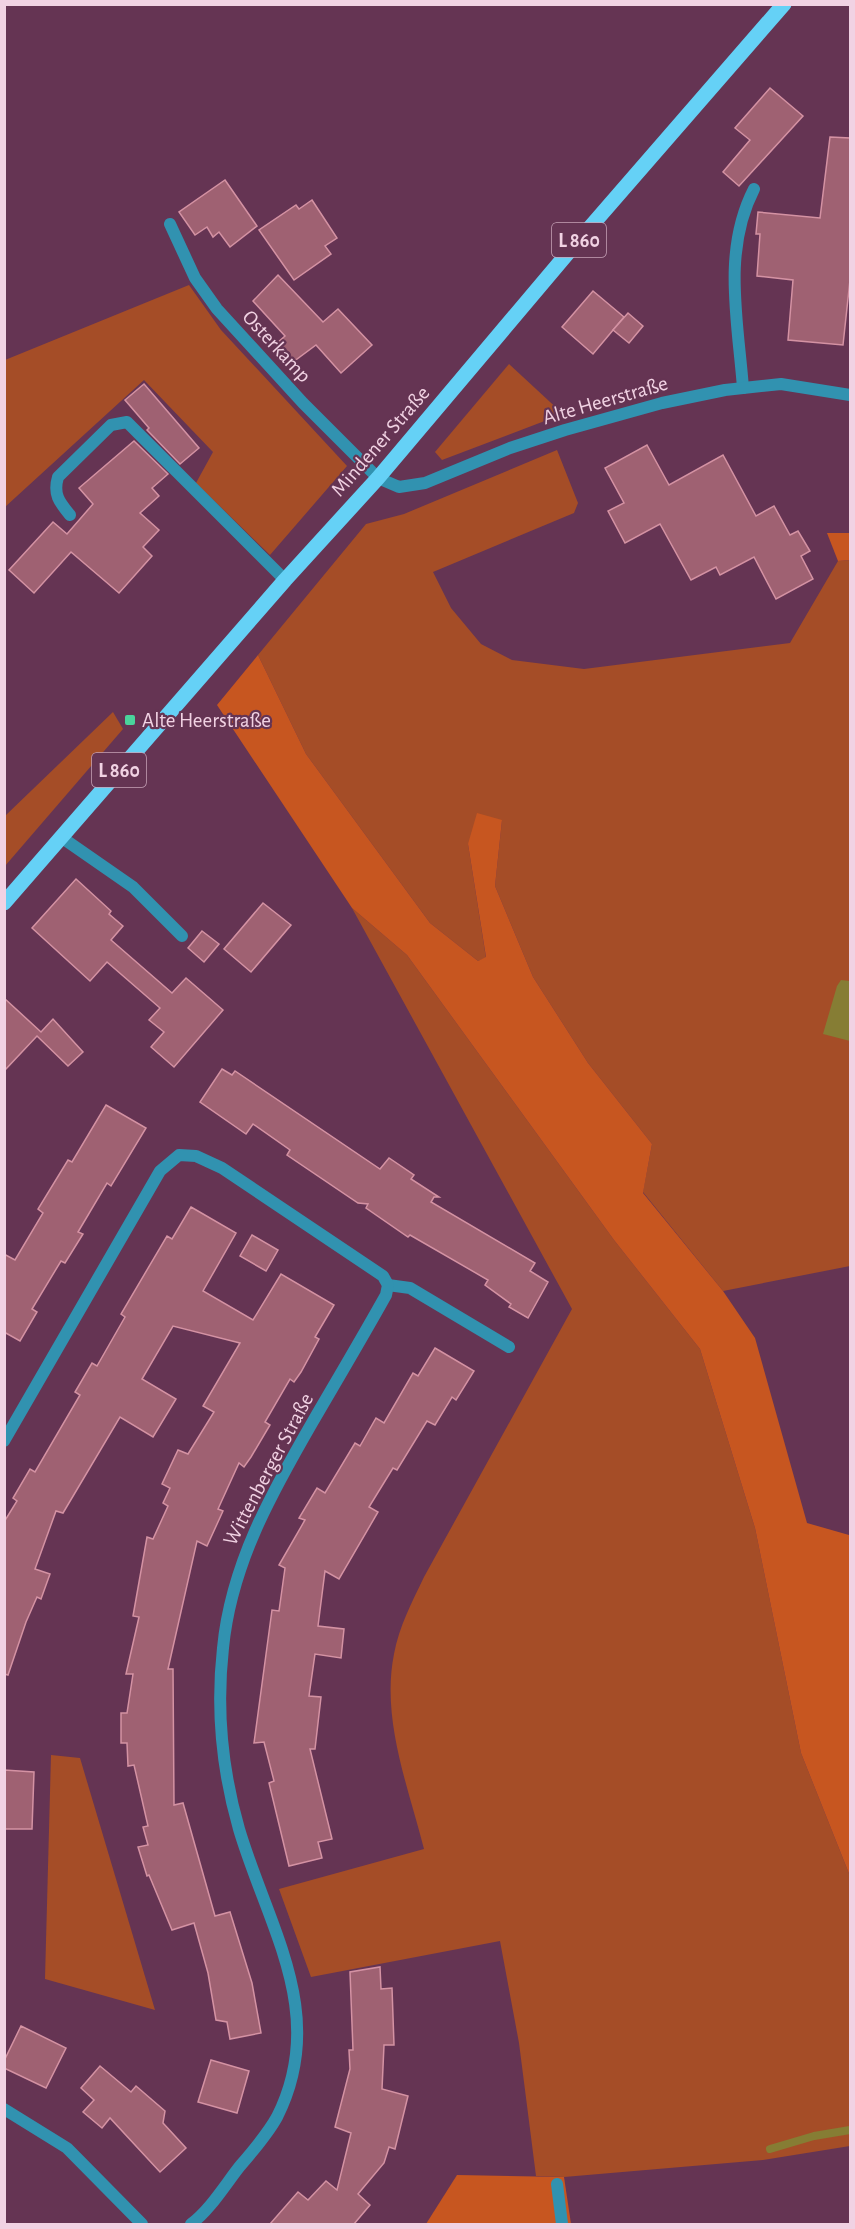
<svg xmlns="http://www.w3.org/2000/svg" width="855" height="2229" viewBox="0 0 855 2229" font-family="'Alegreya Sans',sans-serif">
<style>
.green{fill:#a54d27}
.forest{fill:#c75620}
.water{fill:#867d34}
.lines{fill:none;stroke-linecap:round;stroke-linejoin:round}
.stream{stroke:#867d34;stroke-width:8}
.building{fill:#9f6172;stroke:#d492a3;stroke-width:1.5}
.lane{stroke:#3192b0;stroke-width:12}
.street{stroke:#3192b0;stroke-width:12}
.primary{stroke:#65d1f6;stroke-width:15}
.poi-dot{fill:#4ad49c;stroke:#653453;stroke-width:2}
.labels{text-anchor:middle;stroke-width:4.5;stroke-linejoin:round;paint-order:stroke}
.shield{fill:#653453;stroke:#c7a3b8;stroke-width:1.5}
.shield-label{font-size:20px;font-weight:bold;fill:#f1d2e3}
.street-label{font-size:21px;fill:#f1d2e3;stroke:#653453}
.poi-label{font-size:21px;fill:#f1d2e3;stroke:#653453;text-anchor:start}
</style>
<rect width="100%" height="100%" fill="#653453"/>
<g class="green">
<polygon points="189,285 221,330 347,466 270,555 196,483 213,452 144,380 5,507 5,360"/>
<polygon points="509,364 563,414 442,460 435,452"/>
<polygon points="557,450 578,503 574,513 433,572 451,608 481,644 512,660 584,669 790,643 838,561 850,560 850,1266 723,1291 643,1192 652,1144 588,1063 533,977 495,886 502,820 468,844 486,958 478,961 430,923 306,754 258,655 366,524 404,514"/>
<polygon points="113,712 123,729 5,866 5,816"/>
<path d="M 352,908 L 407,955 L 614,1240 L 700,1349 L 755,1528 L 801,1753 L 850,1876 L 850,2146 L 763,2160 L 564,2177 L 536,2176 L 519,2043 L 500,1941 L 311,1977 L 279,1889 L 424,1849 C 408,1786 381,1719 394,1654 C 399,1627 412,1602 424,1577 L 572,1309 Z"/>
<polygon points="51,1755 80,1758 155,2010 45,1979"/>
</g>
<g class="forest">
<polygon points="827,533 850,533 850,560 838,561"/>
<polygon points="258,655 306,754 430,923 478,961 486,957 468,844 477,813 502,820 495,886 533,977 588,1063 652,1144 643,1193 723,1291 755,1338 807,1523 849,1535 850,1542 850,1876 801,1753 755,1528 700,1349 614,1240 407,955 352,908 217,705"/>
<polygon points="457,2175 564,2177 571,2224 426,2224"/>
</g>
<polygon class="water" points="841,980 850,981 850,1041 823,1034 837,986"/>
<g class="lines">
<polyline class="stream" points="770,2149 814,2136 850,2130"/>
</g>
<g class="building">
<polygon points="770,88 803,116 739,186 723,172 750,140 735,128"/>
<polygon points="830,137 850,138 850,280 843,345 788,340 793,280 757,276 760,234 756,234 758,212 820,218"/>
<polygon points="225,180 257,226 230,247 219,232 213,237 207,227 195,235 179,212"/>
<polygon points="312,200 337,238 325,246 331,254 294,280 259,230 296,205 299,209"/>
<polygon points="278,275 323,322 338,309 372,345 341,373 316,345 293,362 276,344 285,336 253,301"/>
<polygon points="593,291 624,317 593,354 562,327"/>
<polygon points="628,313 643,326 629,343 613,330"/>
<polygon points="144,384 199,448 180,464 147,430 149,428 125,400"/>
<polygon points="134,441 168,474 152,488 159,496 140,513 159,530 143,547 152,556 119,593 71,552 34,593 9,570 53,522 67,534 93,504 79,488"/>
<polygon points="647,445 669,485 723,455 756,516 774,506 790,535 798,531 810,551 801,556 813,579 776,599 754,557 720,575 716,567 691,580 660,524 625,543 608,511 624,503 605,468"/>
<polygon points="76,879 111,911 109,914 123,926 111,940 172,993 186,978 223,1010 174,1067 151,1047 164,1032 149,1020 160,1008 107,962 90,981 32,928"/>
<polygon points="263,903 291,925 251,972 224,949"/>
<polygon points="202,931 219,944 204,962 188,948"/>
<polygon points="4,998 41,1032 53,1019 83,1052 68,1066 37,1036 4,1071"/>
<polygon points="222,1069 232,1075 235,1071 380,1169 389,1158 414,1175 411,1179 439,1197 434,1197 431,1202 535,1263 530,1271 548,1282 528,1318 509,1307 511,1304 485,1285 488,1280 410,1235 408,1237 366,1208 368,1204 358,1203 287,1155 290,1150 253,1124 246,1134 200,1102"/>
<polygon points="106,1105 146,1128 111,1186 107,1183 78,1232 83,1234 65,1263 61,1261 32,1309 37,1312 20,1341 4,1332 4,1254 15,1260 43,1213 38,1209 68,1160 72,1162"/>
<polygon points="191,1207 236,1233 203,1291 253,1320 281,1274 334,1305 315,1337 319,1339 301,1372 294,1382 290,1379 265,1422 270,1425 251,1457 244,1467 239,1463 218,1509 223,1511 207,1546 197,1541 168,1669 173,1669 174,1805 183,1803 215,1916 230,1912 252,1983 261,2033 230,2039 227,2022 216,2020 208,1973 194,1923 172,1930 149,1875 147,1876 138,1847 148,1845 143,1827 148,1826 134,1765 128,1766 127,1743 121,1743 121,1713 127,1713 133,1674 126,1674 139,1617 133,1616 147,1537 153,1539 168,1506 163,1503 170,1488 162,1484 178,1450 188,1454 214,1412 203,1406 240,1343 173,1326 142,1379 176,1399 153,1437 120,1417 63,1513 56,1511 35,1569 50,1574 41,1599 37,1597 26,1622 8,1675 4,1674 4,1522 17,1501 13,1498 30,1469 35,1472 80,1395 75,1392 92,1363 97,1366 125,1317 121,1314 167,1236 172,1239"/>
<polygon points="252,1235 278,1250 266,1271 240,1256"/>
<polygon points="435,1348 474,1371 456,1400 452,1397 435,1425 427,1421 397,1470 393,1468 369,1507 378,1512 339,1579 325,1571 318,1626 344,1629 341,1658 315,1654 309,1696 321,1697 315,1749 310,1749 332,1839 318,1842 322,1858 289,1866 269,1783 274,1781 264,1742 254,1743 272,1610 279,1611 285,1568 279,1565 305,1520 299,1518 317,1488 325,1493 355,1443 360,1446 376,1418 384,1423 413,1373 418,1376"/>
<polygon points="4,1770 34,1772 32,1829 4,1829"/>
<polygon points="380,1967 381,1989 392,1988 394,2045 384,2045 382,2089 408,2096 395,2149 389,2147 384,2163 358,2194 370,2205 354,2224 270,2224 298,2192 308,2200 326,2181 337,2190 351,2133 335,2127 350,2069 349,2050 353,2050 350,1972"/>
<polygon points="21,2026 66,2048 46,2088 4,2068 4,2061"/>
<polygon points="211,2060 249,2071 237,2113 198,2102"/>
<polygon points="100,2066 131,2092 136,2086 165,2111 163,2123 186,2148 160,2172 110,2118 102,2128 83,2112 94,2100 81,2088"/>
</g>
<g class="lines">
<g class="lane">
<path d="M 743,388 C 738,321 722,251 754,189"/>
<path d="M 70,515 C 59,502 53,494 58,477 L 111,425 L 127,422 L 285,580"/>
<polyline points="61,837 133,887 182,936"/>
<polyline points="388,1285 410,1288 509,1347"/>
<polyline points="557,2184 562,2224"/>
</g>
<g class="street">
<polyline points="170,224 195,278 217,309 303,403 378,478 399,487 425,483 510,448 565,430 662,403 725,390 781,384 850,395"/>
<path d="M 4,1441 L 160,1171 L 179,1155 L 196,1156 L 222,1168 L 383,1276 L 388,1285 L 386,1295 C 362,1338 337,1380 312,1423 C 271,1494 231,1565 223,1648 C 216,1710 222,1770 239,1829 C 268,1927 329,2014 277,2117 C 267,2135 253,2151 240,2166 C 225,2185 210,2210 191,2224"/>
<polyline points="4,2109 67,2148 142,2224"/>
</g>
<polyline class="primary" points="4,903 285,580 378,478 572,248 784,4"/>
</g>
<rect class="poi-dot" x="124" y="714" width="12" height="12" rx="3"/>
<g class="labels">
<g class="shield">
<rect x="552" y="223" width="54" height="34" rx="4.5"/>
<rect x="92" y="753" width="54" height="34" rx="4.5"/>
</g>
<g class="shield-label">
<text x="579" y="247">L 860</text>
<text x="119" y="777">L 860</text>
</g>
<g class="street-label">
<text transform="translate(277 346) rotate(47)" y="7">Osterkamp</text>
<text transform="translate(605 400) rotate(-16)" y="7">Alte Heerstraße</text>
<text transform="translate(380 441) rotate(-49)" y="7">Mindener Straße</text>
<text transform="translate(268 1469) rotate(-62)" y="7">Wittenberger Straße</text>
</g>
<g class="poi-label">
<text x="142" y="727">Alte Heerstraße</text>
</g>
</g>
<rect width="855" height="2229" fill="none" stroke="#f1d2e3" stroke-width="12"/>
</svg>
